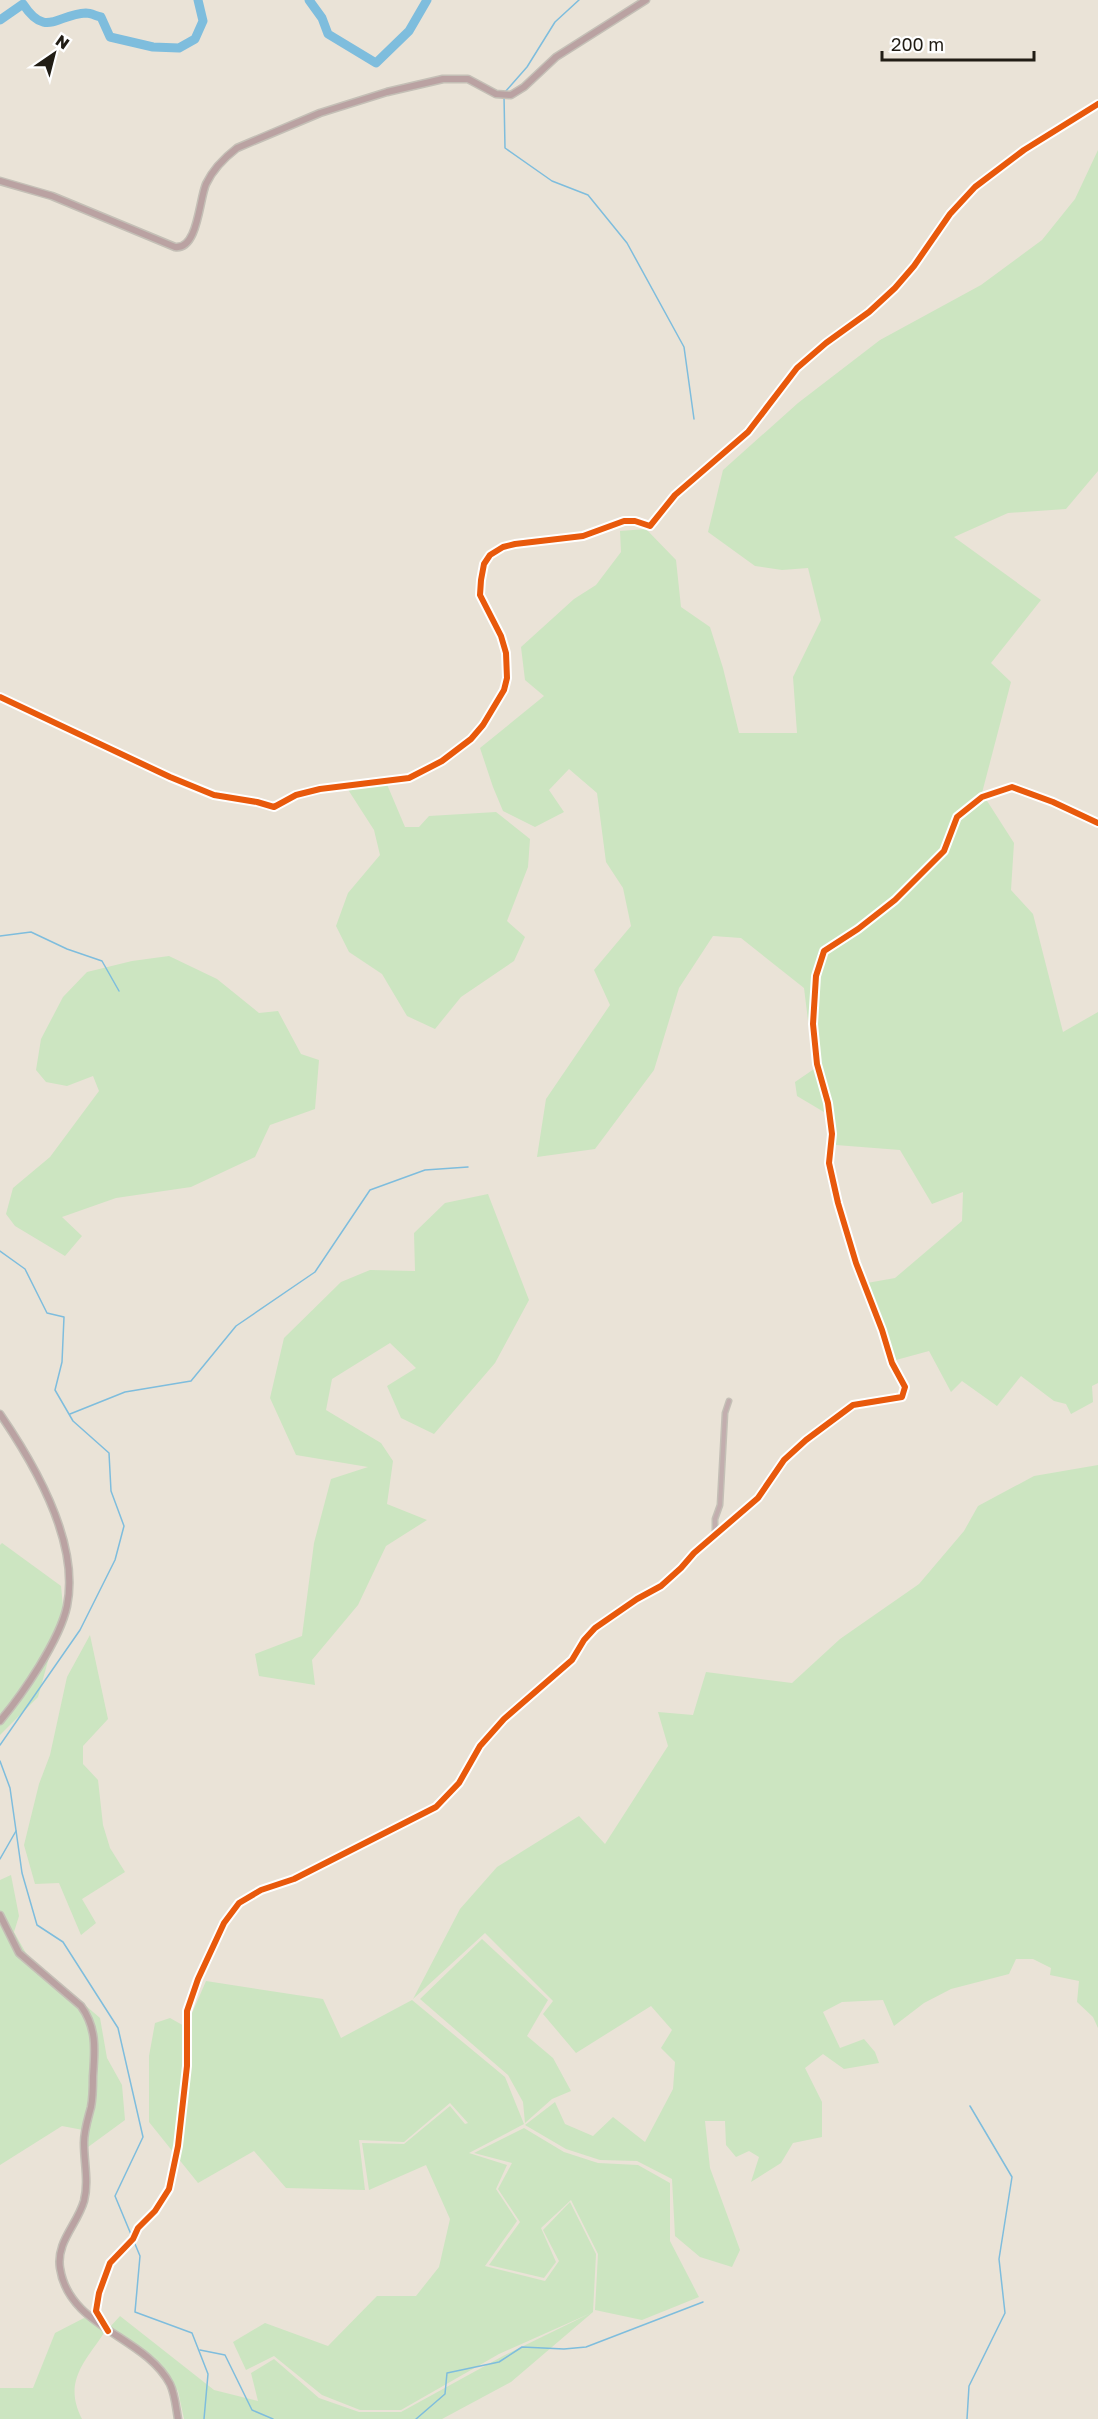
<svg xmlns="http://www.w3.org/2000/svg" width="1098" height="2419" viewBox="0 0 1098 2419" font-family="'Golos Text',sans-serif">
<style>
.green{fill:#cce5c1}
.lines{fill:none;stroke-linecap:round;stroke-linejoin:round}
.stream{stroke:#7ebddd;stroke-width:1.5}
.river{stroke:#7ebddd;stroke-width:9}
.street-casing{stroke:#c4bfb6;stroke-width:7}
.secondary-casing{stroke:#c4bfb6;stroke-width:9}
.street{stroke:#c2aeae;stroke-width:4}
.secondary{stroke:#baa2a2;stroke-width:6}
.cycleway-casing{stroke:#fff;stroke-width:10}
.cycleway{stroke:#e8590c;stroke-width:6}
</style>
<rect width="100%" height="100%" fill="#eae3d7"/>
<g class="green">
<polygon points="1098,150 1098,471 1066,509 1008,513 954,537 1041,600 991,663 1011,682 982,793 1014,843 1011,890 1033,914 1063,1032 1098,1012 1098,1383 1092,1386 1093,1402 1071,1414 1066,1404 1054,1401 1021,1376 997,1406 962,1381 951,1392 929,1351 896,1360 867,1283 895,1278 962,1221 963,1192 932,1204 900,1150 836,1145 834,1118 797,1096 795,1082 814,1069 804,988 741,938 713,936 679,988 654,1070 595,1149 537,1157 546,1099 610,1005 594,970 631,926 623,888 606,862 597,793 569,769 549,790 564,812 535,827 503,811 493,787 480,748 544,696 525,680 521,647 574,599 596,585 621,552 620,531 646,529 676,560 681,607 710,627 723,668 739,733 797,733 793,677 821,620 808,568 782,570 755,566 708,532 723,470 798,403 880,340 981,285 1042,240 1075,199"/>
<polygon points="386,782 405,827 419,827 429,816 496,812 530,839 528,867 507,921 525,937 514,961 461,997 435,1029 407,1016 382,974 349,952 336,926 348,893 380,855 374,830 347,788"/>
<polygon points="169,956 217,979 259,1013 278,1011 301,1054 319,1060 315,1109 270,1125 255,1157 191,1187 116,1198 62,1217 82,1236 65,1256 15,1226 6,1214 13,1188 50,1157 99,1091 93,1076 67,1086 46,1082 36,1070 41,1039 63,997 87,972 132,961"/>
<polygon points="488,1194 529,1300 495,1363 434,1434 401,1418 387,1386 416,1368 390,1343 332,1379 326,1410 381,1443 393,1461 387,1504 427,1520 386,1546 358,1605 312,1660 315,1685 259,1676 255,1654 302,1636 314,1543 331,1479 368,1467 296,1455 270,1398 284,1338 341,1282 370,1270 415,1271 414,1233 445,1203"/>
<polygon points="1098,1465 1098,2028 1093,2017 1077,2002 1079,1981 1050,1975 1051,1968 1033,1959 1016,1959 1009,1974 951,1989 924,2003 894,2026 883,2000 842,2002 823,2012 840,2048 864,2039 875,2052 879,2063 844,2069 823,2054 805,2068 822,2102 822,2137 793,2143 781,2163 751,2182 759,2157 749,2151 736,2157 726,2145 725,2121 705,2121 710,2168 740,2250 732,2267 700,2257 675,2236 672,2179 637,2161 600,2160 566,2149 525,2125 555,2102 565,2124 593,2136 613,2117 645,2142 673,2089 675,2062 661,2048 672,2030 651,2006 576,2053 543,2014 553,2001 485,1933 413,1999 460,1909 497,1867 579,1816 605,1844 668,1746 658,1712 693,1715 706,1672 792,1683 840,1639 919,1584 964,1531 978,1506 1034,1476"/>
<polygon points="2,1543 61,1586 63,1607 38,1697 0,1735 0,1545"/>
<polygon points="90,1635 108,1719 83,1746 83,1764 98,1780 103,1825 110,1848 125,1872 82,1899 96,1923 81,1935 59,1883 35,1884 24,1845 39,1784 50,1755 67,1677"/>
<polygon points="11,1875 19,1916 14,1932 27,1955 100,2018 107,2058 122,2085 125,2120 84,2150 83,2130 62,2126 0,2165 0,1880"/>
<polygon points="482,1939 548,2000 527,2036 553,2058 571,2091 552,2099 525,2123 523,2102 508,2075 420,1999"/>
<path d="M 206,1981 L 323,1999 L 341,2038 L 412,2000 L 505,2077 L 524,2124 L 469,2153 L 507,2165 L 496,2189 L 517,2221 L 485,2266 L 545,2281 L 559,2261 L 543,2230 L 570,2202 L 596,2254 L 593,2312 L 511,2382 L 442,2419 L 184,2419 L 178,2391 L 137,2345 L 104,2333 C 84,2363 63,2382 82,2419 L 0,2419 L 0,2388 L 33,2388 L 55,2333 L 84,2318 L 110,2327 L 120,2316 L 214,2390 L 258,2401 L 251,2373 L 274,2359 L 319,2398 L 359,2412 L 401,2412 L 503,2356 L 591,2313 L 499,2354 L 401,2410 L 360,2410 L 322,2395 L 274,2356 L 246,2370 L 233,2342 L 265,2323 L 328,2346 L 377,2296 L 416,2296 L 439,2267 L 450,2219 L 426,2165 L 369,2190 L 362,2143 L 404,2144 L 450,2106 L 465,2124 L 468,2123 L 450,2103 L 404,2142 L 359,2140 L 365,2190 L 286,2188 L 254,2151 L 198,2183 L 149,2122 L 149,2056 L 155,2023 L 170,2018 L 186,2027 Z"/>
<polygon points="524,2128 564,2152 598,2163 638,2165 670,2183 670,2241 699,2297 642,2320 595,2310 598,2254 571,2200 541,2228 556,2262 544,2278 489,2265 520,2222 498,2189 512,2163 474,2153"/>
</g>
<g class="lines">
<g class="stream">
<polyline points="505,92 527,67 555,22 579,0"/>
<polyline points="504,96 505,148 552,181 588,195 627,243 684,347 694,419"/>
<polyline points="0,936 31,932 67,949 102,961 119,991"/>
<polyline points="0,1251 25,1269 47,1313 64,1317 62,1362 55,1390 73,1421 109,1453 111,1491 124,1526 115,1560 80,1630 0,1745"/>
<polyline points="70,1414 125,1392 191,1381 236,1326 315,1272 370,1190 425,1170 468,1167"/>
<polyline points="0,1761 10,1788 22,1873 37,1925 63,1942 118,2028 143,2137 115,2196 140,2256 135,2312 192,2333 208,2374 204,2419"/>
<polyline points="0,1859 16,1831"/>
<polyline points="200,2350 225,2355 252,2410 273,2419"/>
<polyline points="416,2419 445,2394 447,2373 499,2362 522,2347 564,2349 586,2347 703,2302"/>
<polyline points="967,2419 969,2386 1005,2313 999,2259 1012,2177 970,2106"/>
</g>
<g class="river">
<polyline points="309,0 322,18 328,34 376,63 409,31 427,0"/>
<path d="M 0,20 L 23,4 C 46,39 57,14 86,13 C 91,13 96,16 101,17 L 110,37 L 153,47 L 179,48 L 195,39 L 203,21 L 198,0"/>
</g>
<g class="street-casing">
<g id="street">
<polyline points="0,697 170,777 214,795 257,802 274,807 296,795 320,789 409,778 442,761 471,739 483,725 504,690 507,678 506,653 501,636 480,595 481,580 484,564 490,555 503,547 515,544 583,536 624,521 635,521 650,526 675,495 748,432 797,368 826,343 869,312 895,288 914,266 950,214 975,187 1024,150 1098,104"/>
<polyline points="715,1533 715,1519 720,1505 725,1413 729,1401"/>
<polyline points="104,2325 96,2311 99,2293 110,2263 133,2239 138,2228 155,2211 169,2189 178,2146 187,2066 187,2011 198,1979 224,1923 239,1903 261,1890 294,1879 436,1807 459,1783 480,1746 504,1719 572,1660 584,1640 595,1628 637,1599 661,1586 681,1568 694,1553 758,1498 784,1460 806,1440 853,1405 902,1397 905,1387 892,1363 882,1330 856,1263 838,1203 829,1163 832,1134 828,1103 817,1064 813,1024 816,976 824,951 858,929 895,900 944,851 957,817 982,797 1012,787 1053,802 1098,823"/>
</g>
</g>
<g class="secondary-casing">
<g id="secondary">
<path d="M 0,181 L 52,196 L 175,247 C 198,250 199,200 206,184 C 213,169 224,158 237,148 L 320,113 L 387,92 L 443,79 L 468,79 L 496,94 L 511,95 L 524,87 L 556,57 L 646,0"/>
<path d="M 0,1414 C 35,1465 80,1543 67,1606 C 60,1640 22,1695 0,1721"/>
<path d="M 0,1915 L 19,1953 L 81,2006 C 97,2028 95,2050 93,2076 C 93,2086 93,2097 91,2107 C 88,2119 84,2130 84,2143 C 84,2163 89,2182 84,2201 C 77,2225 56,2242 60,2268 C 69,2328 145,2336 170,2384 C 175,2394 176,2408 178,2419"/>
</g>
</g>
<use href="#street" class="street"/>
<use href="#secondary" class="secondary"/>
<g class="cycleway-casing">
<g id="cycleway">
<polyline points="0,697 170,777 214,795 257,802 274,807 296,795 320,789 409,778 442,761 471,739 483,725 504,690 507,678 506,653 501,636 480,595 481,580 484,564 490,555 503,547 515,544 583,536 624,521 635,521 650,526 675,495 748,432 797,368 826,343 869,312 895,288 914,266 950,214 975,187 1024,150 1098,104"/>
<polyline points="108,2331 96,2311 99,2293 110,2263 133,2239 138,2228 155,2211 169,2189 178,2146 187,2066 187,2011 198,1979 224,1923 239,1903 261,1890 294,1879 436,1807 459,1783 480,1746 504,1719 572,1660 584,1640 595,1628 637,1599 661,1586 681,1568 694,1553 758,1498 784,1460 806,1440 853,1405 902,1397 905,1387 892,1363 882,1330 856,1263 838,1203 829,1163 832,1134 828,1103 817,1064 813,1024 816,976 824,951 858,929 895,900 944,851 957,817 982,797 1012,787 1053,802 1098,823"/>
</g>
</g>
<use href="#cycleway" class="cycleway"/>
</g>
<g transform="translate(54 54) rotate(35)" stroke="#ffffff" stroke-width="4.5" paint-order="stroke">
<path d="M0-4.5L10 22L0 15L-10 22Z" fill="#211d15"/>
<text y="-9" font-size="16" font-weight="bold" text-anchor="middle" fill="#211d15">N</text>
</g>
<path d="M882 51v9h152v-9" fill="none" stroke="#211d15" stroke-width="3"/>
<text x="891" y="51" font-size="18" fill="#211d15" stroke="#ffffff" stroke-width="4.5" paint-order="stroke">200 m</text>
</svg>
